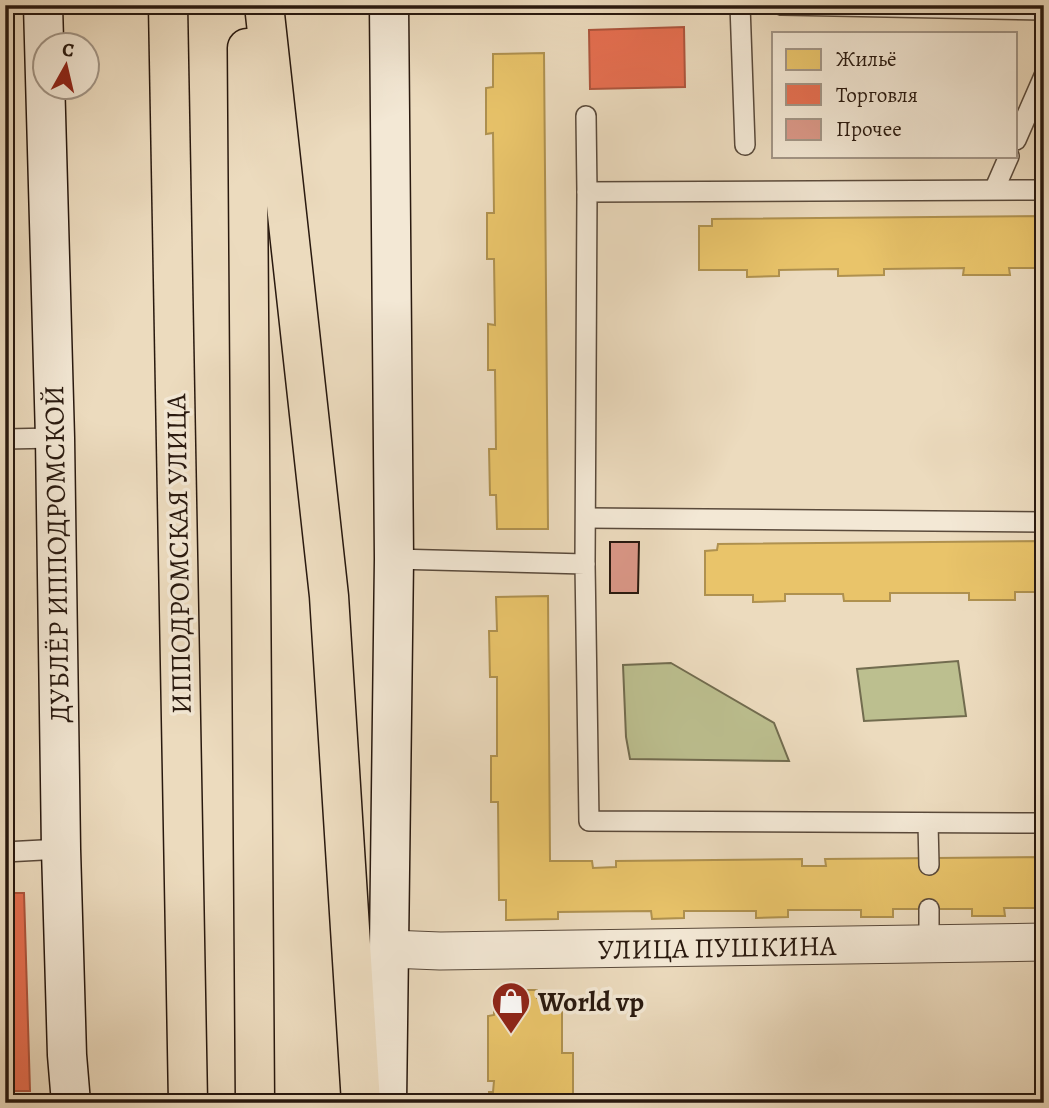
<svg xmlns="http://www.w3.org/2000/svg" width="1049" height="1108" viewBox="0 0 1049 1108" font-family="Alegreya,serif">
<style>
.green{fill:#bcbf8f;stroke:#726c4f;stroke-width:2}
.homes{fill:#e9c46a;stroke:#af914f;stroke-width:2}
.shops{fill:#e76f51;stroke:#ae553d;stroke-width:2}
.building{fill:#da9787;stroke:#29190f;stroke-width:2}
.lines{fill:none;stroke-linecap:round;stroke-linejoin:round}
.lane-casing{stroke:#5a4a3b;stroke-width:22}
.street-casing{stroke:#5a4a3b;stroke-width:39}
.secondary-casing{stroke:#29190f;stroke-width:41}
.highway-casing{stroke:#29190f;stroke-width:41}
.lane{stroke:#f3e8d5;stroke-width:19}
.street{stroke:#f3e8d5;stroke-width:37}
.secondary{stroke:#f3e8d5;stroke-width:38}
.highway{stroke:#ecdbbe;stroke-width:38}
.labels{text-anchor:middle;stroke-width:7;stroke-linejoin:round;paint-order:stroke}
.street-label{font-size:28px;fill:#29190f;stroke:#f3e8d5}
.poi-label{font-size:28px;font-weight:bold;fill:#29190f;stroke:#f3e8d5;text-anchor:start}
</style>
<rect width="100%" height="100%" fill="#ecdbbe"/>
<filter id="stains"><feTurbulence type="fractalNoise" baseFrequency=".00286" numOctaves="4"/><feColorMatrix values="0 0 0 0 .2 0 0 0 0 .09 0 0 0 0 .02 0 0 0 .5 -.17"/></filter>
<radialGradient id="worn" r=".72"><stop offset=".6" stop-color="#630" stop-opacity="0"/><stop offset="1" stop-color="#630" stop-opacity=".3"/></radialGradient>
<g class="green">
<polygon points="958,661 966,716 864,721 857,669"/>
<polygon points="671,663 774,723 789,761 630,759 626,737 623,665"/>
</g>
<g class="homes">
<polygon points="544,53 548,529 497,529 496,495 490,495 489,449 496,449 495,370 488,370 488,324 495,325 494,259 487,259 487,213 494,213 493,133 486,134 486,88 493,87 493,54"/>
<polygon points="1043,216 1044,268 1009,268 1010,275 963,275 964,268 884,269 884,275 838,276 838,269 779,270 779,276 747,277 747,270 699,270 699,226 712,226 712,219"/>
<polygon points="1044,541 1044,592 1015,592 1015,600 969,600 969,593 890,593 890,601 844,601 843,594 785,594 785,601 753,602 753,595 705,595 705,551 717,550 718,544"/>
<polygon points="548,596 550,861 592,861 593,868 616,867 616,861 802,859 802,866 826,866 825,859 1044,857 1044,908 1004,908 1005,916 972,916 972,909 893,909 893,917 861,917 861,910 788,910 788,917 756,918 756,911 684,911 684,918 652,919 651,911 558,912 558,919 506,920 506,900 499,900 498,802 491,802 491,756 497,756 497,677 490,677 489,631 497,631 496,597"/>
<polygon points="522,990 537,990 537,998 562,998 562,1053 573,1053 573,1103 489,1103 489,1092 493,1092 494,1081 488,1081 488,1016 494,1015 494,996 522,996"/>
</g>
<g class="shops">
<polygon points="684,27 685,87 590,89 589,30"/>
<polygon points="5,893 24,893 30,1091 5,1091"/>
</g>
<polygon class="building" points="610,542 639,542 638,593 610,593"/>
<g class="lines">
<g class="lane-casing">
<g id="lane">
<polyline points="740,5 745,145"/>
<polyline points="782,5 1044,10"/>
<polyline points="586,116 587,192"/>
<polyline points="1016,140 1044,76"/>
<polyline points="995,188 1009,156"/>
<polyline points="5,439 55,438"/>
<polyline points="587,518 1044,522"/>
<polyline points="394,559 585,564 589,821 1044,823"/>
<polyline points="585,564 587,192 1044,190"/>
<polyline points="928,823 929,865"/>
<polyline points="5,852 61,849"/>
<polyline points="929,909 929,943"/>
</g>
</g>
<g class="street-casing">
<polyline id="street" points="390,949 440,951 1044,942"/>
</g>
<g class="secondary-casing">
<g id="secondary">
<polyline points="43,5 55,438 61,849 67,1055 71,1103"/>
<polyline points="387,1103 394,559 389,5"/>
</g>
</g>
<g class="highway-casing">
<g id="highway">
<polyline points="168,5 188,1103"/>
<polyline points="264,5 329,596 361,1103"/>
<polyline points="247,48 255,1103"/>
</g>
</g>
<use href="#lane" class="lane"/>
<use href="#street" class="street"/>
<use href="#secondary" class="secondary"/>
<use href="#highway" class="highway"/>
</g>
<defs>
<g id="shop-pin" transform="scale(2.0125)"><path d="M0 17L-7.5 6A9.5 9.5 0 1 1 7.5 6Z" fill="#8f2418" stroke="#f3e8d5"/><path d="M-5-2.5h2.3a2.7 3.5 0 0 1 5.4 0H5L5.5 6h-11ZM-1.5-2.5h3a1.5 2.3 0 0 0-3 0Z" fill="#fff"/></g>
</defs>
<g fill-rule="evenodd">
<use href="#shop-pin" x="511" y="1001"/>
</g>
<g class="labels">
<g class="street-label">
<text transform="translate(56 554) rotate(-91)" y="10">ДУБЛЁР ИППОДРОМСКОЙ</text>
<text transform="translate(178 554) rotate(-91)" y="10">ИППОДРОМСКАЯ УЛИЦА</text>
<text transform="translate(717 947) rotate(-1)" y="10">УЛИЦА ПУШКИНА</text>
</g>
<g class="poi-label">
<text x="538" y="1011">World vp</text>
</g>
</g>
<rect width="1049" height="1108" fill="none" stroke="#ecdbbe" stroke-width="28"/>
<rect x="7" y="7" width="1035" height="1094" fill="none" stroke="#29190f" stroke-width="3.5"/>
<rect x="14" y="14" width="1021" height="1080" fill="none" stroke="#29190f" stroke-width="2"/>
<rect x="772" y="32" width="245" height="126" fill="#f3e8d5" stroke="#a29586" stroke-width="2"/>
<rect x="786" y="49" width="35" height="21" fill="#e9c46a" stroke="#a29586" stroke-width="2"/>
<text x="836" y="66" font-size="21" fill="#29190f">Жильё</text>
<rect x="786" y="84" width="35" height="21" fill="#e76f51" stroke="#a29586" stroke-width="2"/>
<text x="836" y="102" font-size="21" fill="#29190f">Торговля</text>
<rect x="786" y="119" width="35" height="21" fill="#da9787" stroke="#a29586" stroke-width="2"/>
<text x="836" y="136" font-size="21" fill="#29190f">Прочее</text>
<g transform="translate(66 66) rotate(8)"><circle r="33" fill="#f3e8d5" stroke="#a29586" stroke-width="2"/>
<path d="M0-5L12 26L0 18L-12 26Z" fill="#8f2418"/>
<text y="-10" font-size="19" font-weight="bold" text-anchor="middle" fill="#29190f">С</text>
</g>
<rect width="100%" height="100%" filter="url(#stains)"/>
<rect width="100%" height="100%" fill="url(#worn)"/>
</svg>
